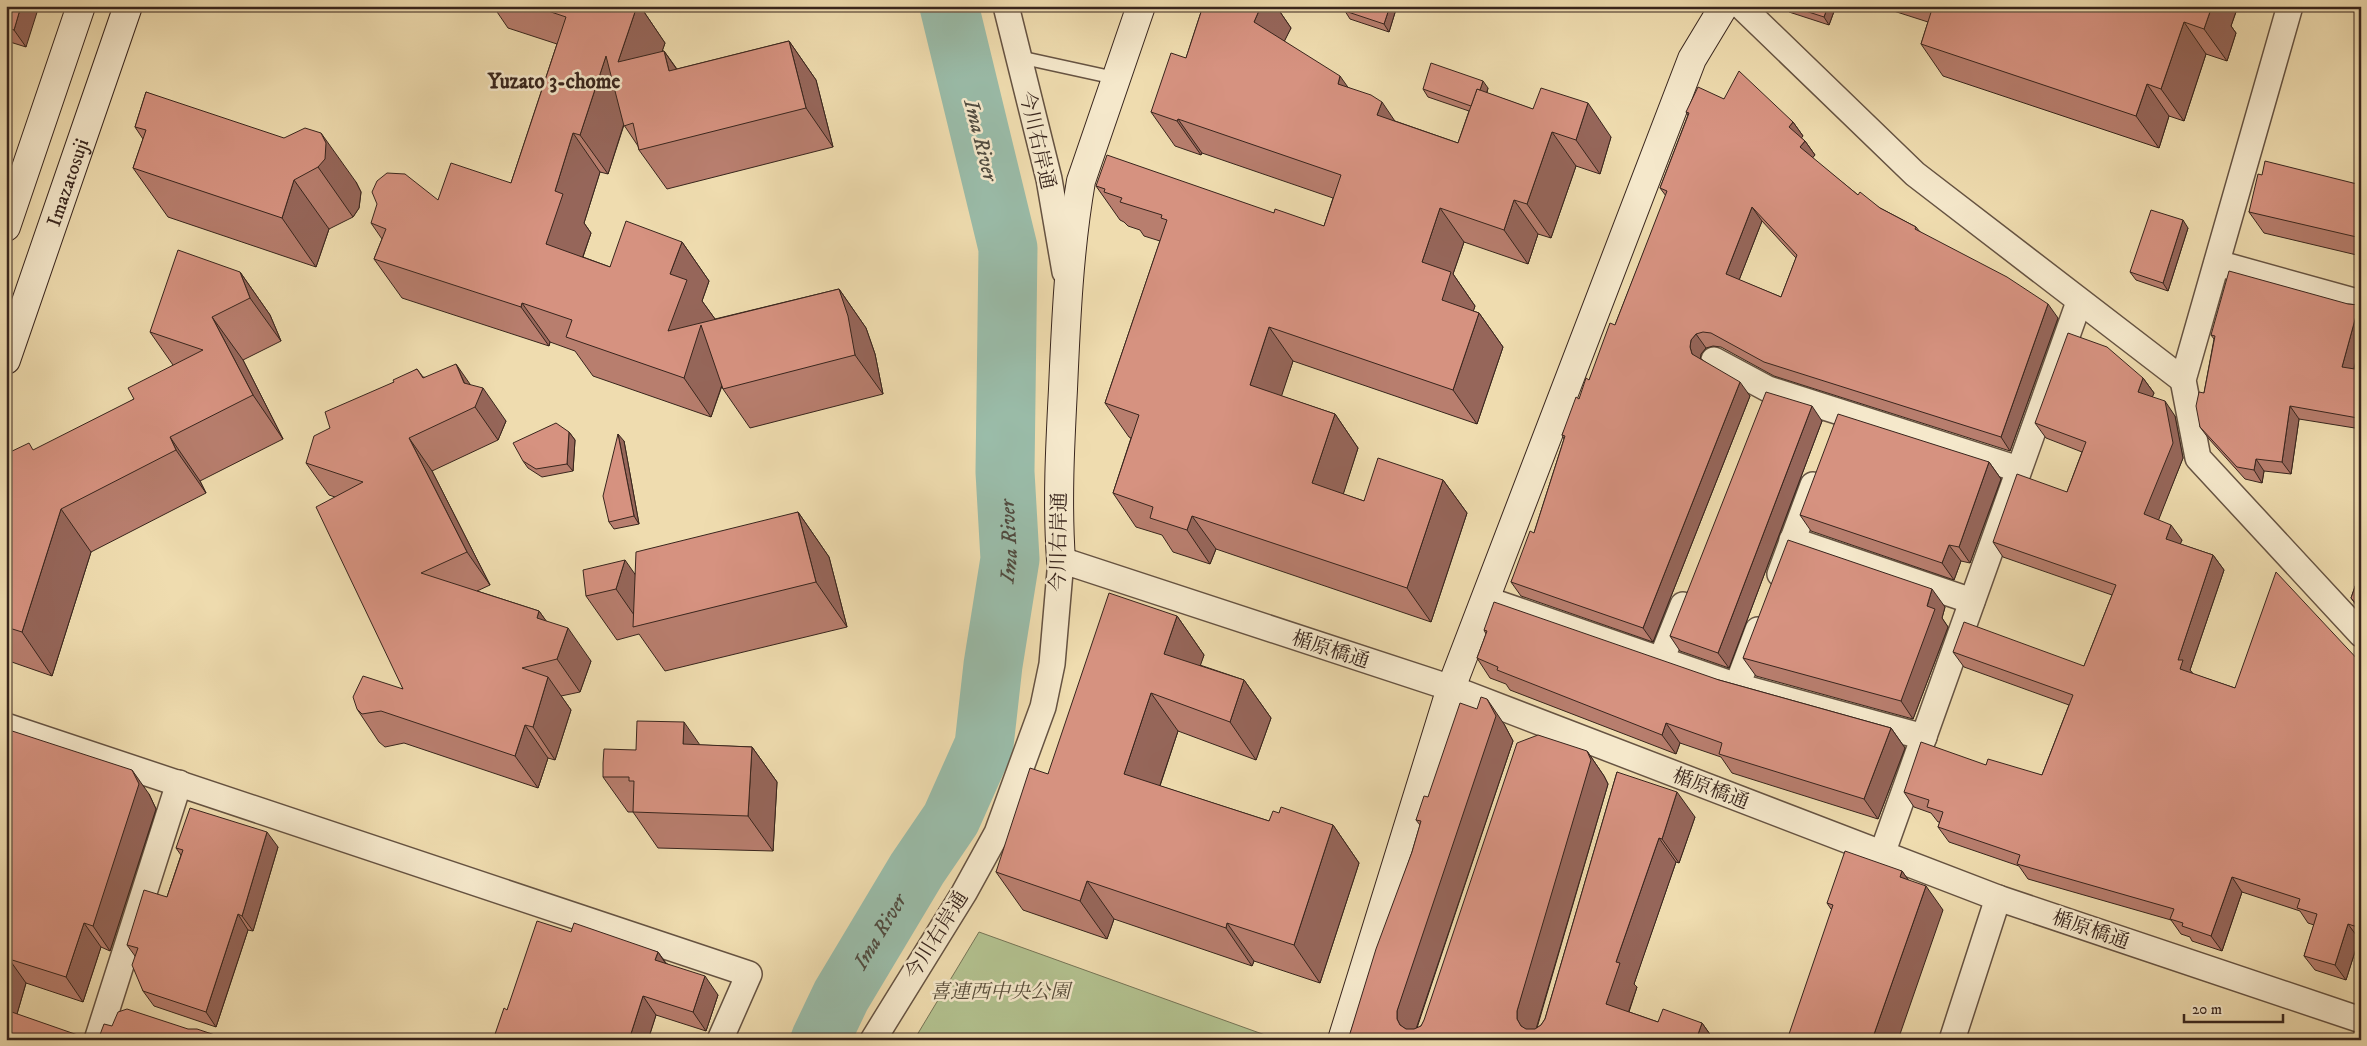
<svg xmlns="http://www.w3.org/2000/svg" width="2367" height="1046" viewBox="0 0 2367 1046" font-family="'IM FELL DW Pica','Noto Serif JP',serif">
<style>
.green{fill:#b3c290;stroke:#767456}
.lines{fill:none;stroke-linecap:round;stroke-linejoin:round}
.river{stroke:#9abca9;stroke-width:59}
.lane-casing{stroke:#665342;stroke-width:15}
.street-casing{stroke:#665342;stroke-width:28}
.secondary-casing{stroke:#38251d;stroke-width:30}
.lane{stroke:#f5e8cb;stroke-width:12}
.street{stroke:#f5e8cb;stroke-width:25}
.secondary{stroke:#f5e8cb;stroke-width:28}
.wall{fill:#b87e6e;stroke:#38251d;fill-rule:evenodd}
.shaded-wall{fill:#96665a;stroke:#38251d}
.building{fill:#d69280;stroke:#38251d;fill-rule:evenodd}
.labels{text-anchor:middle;stroke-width:5;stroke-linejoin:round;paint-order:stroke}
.street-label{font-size:20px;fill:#38251d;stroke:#f5e8cb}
.park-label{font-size:20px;font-style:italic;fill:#574c3a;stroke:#f5e8cb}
.neighbourhood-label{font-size:21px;font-weight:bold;fill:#38251d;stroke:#f5e8cb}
.water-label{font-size:21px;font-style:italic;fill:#504b40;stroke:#f5e8cb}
</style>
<rect width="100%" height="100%" fill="#efdcaf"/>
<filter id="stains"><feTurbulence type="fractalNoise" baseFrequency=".004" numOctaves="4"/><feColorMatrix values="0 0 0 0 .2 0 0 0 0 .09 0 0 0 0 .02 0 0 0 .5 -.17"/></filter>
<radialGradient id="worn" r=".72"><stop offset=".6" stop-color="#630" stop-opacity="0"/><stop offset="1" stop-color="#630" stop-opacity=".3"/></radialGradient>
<polygon class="green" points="979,932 1279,1040 914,1040"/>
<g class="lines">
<path class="river" id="s1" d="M 820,1040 L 841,996 L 917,869 L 951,819 L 984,745 L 993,665 L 1010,559 L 1005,472 L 1008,248 L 949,6"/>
<g class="lane-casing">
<polyline id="lane" points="1019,57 1115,78"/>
</g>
<g class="street-casing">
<g id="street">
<polyline points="1006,6 1049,179 1065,272"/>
<polyline points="1741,6 1915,174 2183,380"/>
<polyline points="2290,6 2183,380 2198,458 2361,634"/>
<polyline points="2217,263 2361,303"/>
<polyline points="1714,360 1768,389 2018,469"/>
<polyline points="1792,540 1972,601"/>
<polyline points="1780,574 1813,485"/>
<polyline points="1485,599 1737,686 1924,737"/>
<polyline points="1661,660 1683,605"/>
<polyline points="1737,686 1758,630"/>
<polyline points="6,726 749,974 720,1040"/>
<polyline points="1882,854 2079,302"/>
<polyline points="97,1040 179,783"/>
<polyline points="873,1040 964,893 997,833 1043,707 1052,664 1061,560 1451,688 1998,898 2361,1020"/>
<polyline points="1952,1040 1998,898"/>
</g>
</g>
<g class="secondary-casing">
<g id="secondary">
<polyline points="6,227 81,6"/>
<path id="s2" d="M 6,360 L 128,6"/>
<path d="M 1061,560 C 1057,503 1060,446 1063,389 C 1066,319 1069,250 1081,181 L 1141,6"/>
<polyline points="1342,1040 1451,688 1692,59 1724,6"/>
</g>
</g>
<use href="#lane" class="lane"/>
<use href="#street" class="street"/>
<use href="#secondary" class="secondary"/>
</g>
<g class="wall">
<polygon points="6,6 26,47 10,42 6,53"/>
<polygon points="493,6 640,6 665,43 662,51 664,51 677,69 789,41 816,80 833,147 667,189 639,150 638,146 624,125 608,174 600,172 584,223 591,233 583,257 610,267 682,242 709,281 702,301 715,319 839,289 866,328 875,354 883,394 750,428 723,389 722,386 711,417 593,376 575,351 550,342 549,346 402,298 374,259 382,239 371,223 438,200 511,183 557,44 508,28"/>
<polygon points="1203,6 1276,6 1291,28 1284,41 1395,121 1458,143 1469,111 1428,97 1423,89 1488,88 1487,93 1611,137 1600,174 1576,166 1551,238 1538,234 1528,264 1464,242 1453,274 1475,306 1473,311 1479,313 1503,347 1477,424 1293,361 1281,396 1335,414 1358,448 1343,494 1364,501 1443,480 1467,513 1431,622 1216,549 1210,564 1173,552 1162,535 1136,527 1113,493 1131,438 1129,437 1105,403 1160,241 1144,236 1140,230 1128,226 1124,222 1120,220 1096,186 1274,213 1324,226 1333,198 1202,153 1201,155 1175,146 1151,112 1186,58"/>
<polygon points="1397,6 1389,32 1350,19 1345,11"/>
<polygon points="1785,6 1836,6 1829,25 1789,12"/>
<polygon points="1878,6 2238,6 2231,26 2236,33 2227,61 2206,54 2184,121 2169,116 2159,148 1943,76 1921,44 1928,22"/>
<polygon points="146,92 356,182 361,192 359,208 353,217 329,229 316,267 168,217 133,168 143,139 135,127"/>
<path d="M 1724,99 L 1793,122 L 1803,136 L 1801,138 L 1805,141 L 1815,155 L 1812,158 L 1858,195 L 1880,208 L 1916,227 L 1920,232 L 2058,318 L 2010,451 L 1774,376 L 1721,347 L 1713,346 L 1706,348 L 1701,354 L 1700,358 L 1750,396 L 1653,642 L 1521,596 L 1511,582 L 1534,533 L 1564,439 L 1562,435 L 1579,399 L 1589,380 L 1615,325 L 1666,196 L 1660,188 L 1688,115 L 1686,112 ZM 1762,221 L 1796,258 L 1781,297 L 1739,280 Z"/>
<polygon points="2262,175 2361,185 2361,256 2264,233 2249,212"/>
<polygon points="2188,228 2168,291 2136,280 2130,272"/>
<polygon points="240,272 270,315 281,341 243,360 283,439 200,481 206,493 91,552 52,676 6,660 6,476 134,399 173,365 150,332"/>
<polygon points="2348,304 2359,305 2361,308 2361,342 2354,369 2361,370 2361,429 2299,419 2291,474 2264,471 2262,483 2245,479 2209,439 2200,427 2204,393 2214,339 2211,335"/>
<polygon points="417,369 423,377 470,385 506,421 498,440 432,471 490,585 477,591 539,611 546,621 591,661 580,692 561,696 571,710 555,760 548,758 538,788 404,743 385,747 379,742 357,709 403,689 335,497 329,495 306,463 394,382"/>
<polygon points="2143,378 2154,393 2152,397 2175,416 2183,458 2158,520 2182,540 2180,544 2213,555 2224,570 2190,670 2193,674 2235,688 2361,663 2361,940 2359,939 2346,980 2315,970 2304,956 2314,925 2308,923 2300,911 2242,892 2222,951 2192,941 2190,937 2181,934 2171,920 2028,879 2019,866 1949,842 1938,827 1940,822 1938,822 1931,813 1914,807 1904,792 1986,765 2042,775 2069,705 1964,667 1953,652 2084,666 2112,595 2003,557 1993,542 2067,492 2082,452 2046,438 2035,423"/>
<polygon points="1822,421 1729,668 1680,651 1670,636"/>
<polygon points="569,432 575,440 573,471 542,477 528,468 523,461"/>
<polygon points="624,441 639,524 614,529 609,522"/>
<polygon points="1989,462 2001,479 1970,563 1961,561 1954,580 1811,531 1800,515"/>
<polygon points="798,512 829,557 847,627 665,671 639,634 617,640 586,596 635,574"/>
<polygon points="2361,542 2361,612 2351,598 2359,575 2356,572 2359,562 2356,558"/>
<polygon points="1945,607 1942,618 1948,627 1913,719 1756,676 1743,658"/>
<polygon points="1177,616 1204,655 1200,665 1244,680 1271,718 1256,760 1178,731 1160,786 1269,821 1279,813 1333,825 1359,863 1320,983 1254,961 1252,966 1114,919 1107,939 1023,910 996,872 1048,774"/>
<polygon points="1484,630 1719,680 1891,728 1905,748 1878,819 1732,773 1721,757 1680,743 1676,754 1510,690 1506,684 1490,678 1477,658 1486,634"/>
<polygon points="1504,724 1513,741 1417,1028 1421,1026 1587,751 1604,776 1608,784 1537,1028 1541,1025 1545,1019 1617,772 1695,817 1679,863 1676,862 1642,960 1634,984 1637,987 1629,1012 1658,1022 1702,1023 1714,1040 1348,1040 1412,852 1420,825 1416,820 1428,797"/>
<polygon points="6,729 149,794 156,809 110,951 101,947 83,1002 26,983 17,1014 6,1040"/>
<polygon points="700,745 752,747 777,782 773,851 658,848 633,812 628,812 603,777 636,750"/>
<polygon points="278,847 253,931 248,930 216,1027 154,1006 143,991 135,956 127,945 167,897 181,855 176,848"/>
<polygon points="1902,871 1908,880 1943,910 1831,909 1827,903"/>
<polygon points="571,932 658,952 666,963 718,995 706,1031 656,1015 648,1040 493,1040 507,1010"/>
</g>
<g class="shaded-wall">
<polygon points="21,6 39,6 26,47 14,30"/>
<polygon points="637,6 640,6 665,43 645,101 618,62"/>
<polygon points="1261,6 1276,6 1291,28 1277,56 1254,22"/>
<polygon points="1390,6 1397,6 1389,32 1384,24"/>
<polygon points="1828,6 1836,6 1829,25 1824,17"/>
<polygon points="2212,6 2238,6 2231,26 2236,33 2227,61 2204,29"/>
<polygon points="2184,22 2206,54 2184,121 2161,89"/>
<polygon points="6,36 10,42 6,53"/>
<polygon points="789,41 816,80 833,147 806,108"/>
<polygon points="664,51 691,90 669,71"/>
<polygon points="606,56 633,95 608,174 580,135"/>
<polygon points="1340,76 1364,110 1338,84"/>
<polygon points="1483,81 1488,88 1480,115 1474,107"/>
<polygon points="2147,84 2169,116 2159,148 2136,116"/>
<polygon points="1382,102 1405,136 1377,115"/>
<polygon points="1588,103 1611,137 1600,174 1576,140"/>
<polygon points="1178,119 1202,153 1201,155 1177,121"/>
<polygon points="1793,122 1803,136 1799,141 1789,127"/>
<polygon points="1552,132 1576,166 1551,238 1527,204"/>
<polygon points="321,133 356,182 361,192 359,208 353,217 318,167"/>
<polygon points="573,133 600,172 584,223 591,233 574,282 546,244 555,191"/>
<polygon points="1805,141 1815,155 1809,162 1800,147"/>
<polygon points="294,180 329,229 316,267 282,218"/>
<polygon points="1514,200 1538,234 1528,264 1504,230"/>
<polygon points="1752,207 1762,221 1736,288 1726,274"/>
<polygon points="1440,208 1464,242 1453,274 1475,306 1466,334 1442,300 1422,262"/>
<polygon points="2183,220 2188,228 2168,291 2163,283"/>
<polygon points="682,242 709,281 702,301 715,319 729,364 711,417 684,378 668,331 670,274"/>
<polygon points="240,272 270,315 281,341 250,298"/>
<polygon points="839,289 866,328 875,354 883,394 855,355"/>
<polygon points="522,303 550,342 549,346 521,307"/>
<polygon points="2048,304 2058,318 2010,451 2001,437"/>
<polygon points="2359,305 2361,308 2361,342 2351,379 2342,367"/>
<polygon points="1479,313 1503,347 1477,424 1453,390"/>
<polygon points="212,317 243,360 283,439 253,395"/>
<polygon points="1269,327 1293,361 1274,419 1250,385"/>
<polygon points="1696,334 1706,348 1701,354 1700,361 1692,354 1690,347 1691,340"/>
<polygon points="456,364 479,397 483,388 506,421 498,440 475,407"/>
<polygon points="2143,378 2154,393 2148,407 2138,392"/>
<polygon points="1740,382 1750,396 1653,642 1643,628"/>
<polygon points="2165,401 2175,416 2183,458 2155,529 2144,514"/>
<polygon points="2361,401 2361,421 2358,418"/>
<polygon points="1812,406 1822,421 1729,668 1718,653"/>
<polygon points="2290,406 2299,419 2291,474 2282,462"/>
<polygon points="1335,414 1358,448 1336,517 1312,483"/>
<polygon points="569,432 575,440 573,471 567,464"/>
<polygon points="618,434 624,441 639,524 634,516"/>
<polygon points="170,437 200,481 206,493 176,450"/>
<polygon points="409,438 432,471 490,585 467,552"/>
<polygon points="2256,459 2264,471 2262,483 2254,470"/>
<polygon points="1989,462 2001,479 1970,563 1959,547"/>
<polygon points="1443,480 1467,513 1431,622 1407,588"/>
<polygon points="61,509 91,552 52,676 22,632"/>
<polygon points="798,512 829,557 847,627 816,582"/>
<polygon points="1192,516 1216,549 1210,564 1187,530"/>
<polygon points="2171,525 2182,540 2176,554 2166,539"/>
<polygon points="1949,545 1961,561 1954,580 1942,563"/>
<polygon points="2213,555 2224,570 2190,670 2194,675 2180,669 2178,660"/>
<polygon points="625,560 656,604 641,625 616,589"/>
<polygon points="1932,589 1945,607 1942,618 1948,627 1913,719 1901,701"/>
<polygon points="539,611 562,643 537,618"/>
<polygon points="1177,616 1204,655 1191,692 1164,654"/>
<polygon points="568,628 591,661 580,692 557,659"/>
<polygon points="548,677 571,710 555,760 533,727"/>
<polygon points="1244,680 1271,718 1256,760 1230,722"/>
<polygon points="1151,693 1178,731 1151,812 1124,774"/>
<polygon points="1487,699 1504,724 1513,741 1414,1035 1400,1025 1397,1019 1397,1011"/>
<polygon points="684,722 709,758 683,744"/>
<polygon points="1666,723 1680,743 1676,754 1662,735"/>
<polygon points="525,725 548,758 538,788 515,756"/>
<polygon points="1891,728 1905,748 1878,819 1864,799"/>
<polygon points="752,747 777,782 773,851 748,816"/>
<polygon points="1587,751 1604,776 1608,784 1534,1036 1521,1026 1517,1019 1517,1011"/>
<polygon points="132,770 149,794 156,809 110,951 93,926"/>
<polygon points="1677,792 1695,817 1679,863 1662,839"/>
<polygon points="1333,825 1359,863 1320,983 1294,945"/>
<polygon points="267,832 278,847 253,931 242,916"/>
<polygon points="1659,838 1676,862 1634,984 1637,987 1623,1028 1606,1004 1616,962"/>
<polygon points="1902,871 1919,895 1900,877"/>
<polygon points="2232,877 2242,892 2222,951 2211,936"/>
<polygon points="1087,881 1114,919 1107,939 1080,901"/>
<polygon points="1926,886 1943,910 1898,1040 1872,1040"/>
<polygon points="238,914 248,930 216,1027 206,1012"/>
<polygon points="84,923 101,947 83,1002 66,977"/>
<polygon points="1227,923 1254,961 1252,966 1226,928"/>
<polygon points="2348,924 2359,939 2346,980 2335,965"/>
<polygon points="658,952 670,970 655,960"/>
<polygon points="9,959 26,983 12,1031 6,1023 6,966"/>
<polygon points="705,976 718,995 706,1031 693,1012"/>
<polygon points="643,996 656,1015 648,1040 629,1040"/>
<polygon points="1702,1023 1714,1040 1696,1040"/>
</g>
<g class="building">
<polygon points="6,6 21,6 14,30 6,27"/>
<polygon points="533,6 637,6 618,62 664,51 669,71 789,41 806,108 639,150 633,123 624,126 606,56 580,135 573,133 555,191 563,194 546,244 610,267 626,221 682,242 670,274 687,280 668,331 839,289 848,316 855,355 723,389 701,325 684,378 566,337 572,320 522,303 521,307 374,259 386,229 371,223 377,204 372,192 377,181 387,173 405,174 438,200 451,163 511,183 566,17"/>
<polygon points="1203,6 1261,6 1254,22 1340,76 1338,84 1371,95 1382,102 1377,115 1458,143 1477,89 1533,109 1541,88 1588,103 1576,140 1552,132 1527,204 1514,200 1504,230 1440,208 1422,262 1451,272 1442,300 1479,313 1453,390 1269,327 1250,385 1335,414 1312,483 1364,501 1378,458 1443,480 1407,588 1192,516 1187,530 1150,518 1153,507 1113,493 1139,415 1105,403 1167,220 1161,218 1162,215 1120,202 1122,198 1104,192 1105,189 1096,186 1107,155 1274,213 1275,209 1324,226 1341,175 1178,119 1177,121 1151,112 1171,53 1186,58"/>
<polygon points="1347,6 1390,6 1384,24 1345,11"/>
<polygon points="1790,6 1828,6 1824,17"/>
<polygon points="1933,6 2212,6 2204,29 2184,22 2161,89 2147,84 2136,116 1921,44"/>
<polygon points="1431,63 1483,81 1480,90 1477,89 1471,106 1423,89"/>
<path d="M 1739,71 L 1793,122 L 1789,127 L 1805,141 L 1800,147 L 1858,195 L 1860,192 L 1880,208 L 1916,227 L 1915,229 L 2007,277 L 2048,304 L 2001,437 L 1764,362 L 1711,333 L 1703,332 L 1696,334 L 1691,340 L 1690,347 L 1692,354 L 1740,382 L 1643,628 L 1511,582 L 1530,531 L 1534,533 L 1565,436 L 1562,435 L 1576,397 L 1579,399 L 1586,378 L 1589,380 L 1610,323 L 1615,325 L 1667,191 L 1660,188 L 1689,113 L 1686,112 L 1698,87 L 1724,99 ZM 1752,207 L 1797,255 L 1781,297 L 1726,274 Z"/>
<polygon points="146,92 284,138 305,128 321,133 326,143 325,159 318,167 294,180 282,218 133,168 146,130 135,127"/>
<polygon points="2265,161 2361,185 2361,238 2249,212 2258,174 2262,175"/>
<polygon points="2151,210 2183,220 2163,283 2130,272"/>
<polygon points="178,250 240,272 250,298 212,317 253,395 170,437 176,450 61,509 22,632 6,627 6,476 10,474 6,467 6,454 29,443 33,450 134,399 128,388 203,350 150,332"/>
<polygon points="2229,271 2348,304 2359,305 2342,367 2361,370 2361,401 2358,418 2290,406 2282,462 2256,459 2254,470 2237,467 2200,427 2196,406 2199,392 2204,393 2215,336 2211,335"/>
<polygon points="2068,333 2107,347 2143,378 2138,392 2165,401 2173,443 2144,514 2171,525 2166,539 2213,555 2178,660 2183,660 2180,669 2235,688 2276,572 2361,663 2361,928 2348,924 2335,965 2304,956 2317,914 2297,908 2300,899 2232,877 2211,936 2182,926 2183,923 2170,919 2174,909 2017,864 2020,855 1938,827 1943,812 1927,807 1929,800 1904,792 1921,742 1986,765 1988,759 2042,775 2073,695 1953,652 1964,622 2084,666 2116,585 1993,542 2017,474 2067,492 2086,442 2035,423"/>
<polygon points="456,364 464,383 483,388 475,407 409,438 467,552 421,573 539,611 537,618 568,628 557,659 522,668 548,677 533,727 525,725 515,756 381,711 362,714 357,709 353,697 363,676 403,689 316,507 363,482 306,463 314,436 330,428 325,412 394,382 393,380 417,369 423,378"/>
<polygon points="1766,392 1812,406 1718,653 1670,636"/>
<polygon points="1838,414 1989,462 1959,547 1949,545 1942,563 1800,515"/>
<polygon points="556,423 569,432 567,464 536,469 523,461 513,443"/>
<polygon points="618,434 634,516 609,522 603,496"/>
<polygon points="798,512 816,582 633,627 636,552"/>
<polygon points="1788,540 1932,589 1927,606 1935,609 1901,701 1743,658"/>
<polygon points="2361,542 2361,608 2359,607 2351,598 2360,573 2356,572 2360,559 2356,558"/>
<polygon points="625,560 616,589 586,596 583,570"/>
<polygon points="1109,593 1177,616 1164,654 1244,680 1230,722 1151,693 1124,774 1269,821 1273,811 1279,813 1281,807 1333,825 1294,945 1227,923 1226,928 1087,881 1080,901 996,872 1030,768 1048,774"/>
<polygon points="1494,602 1719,680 1891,728 1864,799 1719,754 1722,743 1666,723 1662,735 1497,670 1498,667 1477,658 1487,631 1484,630"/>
<polygon points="1481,697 1487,699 1496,716 1397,1011 1397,1019 1400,1025 1406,1029 1414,1029 1421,1026 1424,1020 1517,743 1538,735 1587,751 1591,760 1517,1011 1517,1019 1521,1026 1526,1029 1535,1029 1541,1025 1545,1019 1617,772 1677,792 1662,839 1659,838 1625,936 1616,962 1620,963 1606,1004 1658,1022 1663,1009 1702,1023 1696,1040 1348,1040 1376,949 1412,852 1421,821 1416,820 1424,796 1428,797 1460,703 1477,709"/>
<polygon points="637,721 684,722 683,744 752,747 748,816 633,812 634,781 629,781 629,777 603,777 603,763 604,749 636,750"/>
<polygon points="6,729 132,770 139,784 93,926 84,923 66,977 9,959 6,966"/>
<polygon points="190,808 267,832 242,916 238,914 206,1012 143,991 132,965 138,948 127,945 144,890 167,897 183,850 176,848"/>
<polygon points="1845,851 1902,871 1900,877 1926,886 1872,1040 1787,1040 1833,905 1827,903"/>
<polygon points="537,921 571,932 574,923 658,952 655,960 705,976 693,1012 643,996 629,1040 493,1040 504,1008 507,1010"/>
<polygon points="127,1009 188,1029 197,1029 227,1039 226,1040 98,1040 104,1024 112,1026 118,1012"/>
<polygon points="6,1010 92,1040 6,1040"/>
</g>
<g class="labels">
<g class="street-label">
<text transform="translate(1038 140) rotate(77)" y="7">今川右岸通</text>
<text dy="7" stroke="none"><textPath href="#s2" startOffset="188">Imazatosuji</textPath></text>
<text transform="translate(1058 542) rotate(-89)" y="7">今川右岸通</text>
<text transform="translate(1331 649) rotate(18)" y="7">楯原橋通</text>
<text transform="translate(1711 788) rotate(21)" y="7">楯原橋通</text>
<text transform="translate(2091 929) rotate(19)" y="7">楯原橋通</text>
<text transform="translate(936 935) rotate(-58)" y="7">今川右岸通</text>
</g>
<g class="park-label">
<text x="1000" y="998">喜連西中央公園</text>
</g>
<g class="neighbourhood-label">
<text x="554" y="88">Yuzato 3-chome</text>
</g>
<g class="water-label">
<text transform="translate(981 140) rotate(76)" y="7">Ima River</text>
<text dy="7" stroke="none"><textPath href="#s1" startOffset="544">Ima River</textPath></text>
<text dy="7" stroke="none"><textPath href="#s1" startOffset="124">Ima River</textPath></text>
</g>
</g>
<rect width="2367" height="1046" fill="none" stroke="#efdcaf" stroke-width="25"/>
<rect x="8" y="8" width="2352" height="1031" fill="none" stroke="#38251d" stroke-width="2.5"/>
<rect x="12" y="12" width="2342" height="1021" fill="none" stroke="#38251d"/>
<path d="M2184 1014v8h99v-8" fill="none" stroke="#38251d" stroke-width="2.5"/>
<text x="2192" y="1014" font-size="15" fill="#38251d" stroke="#f5e8cb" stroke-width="4" paint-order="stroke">20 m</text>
<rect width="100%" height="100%" filter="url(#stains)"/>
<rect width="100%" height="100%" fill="url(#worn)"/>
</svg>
